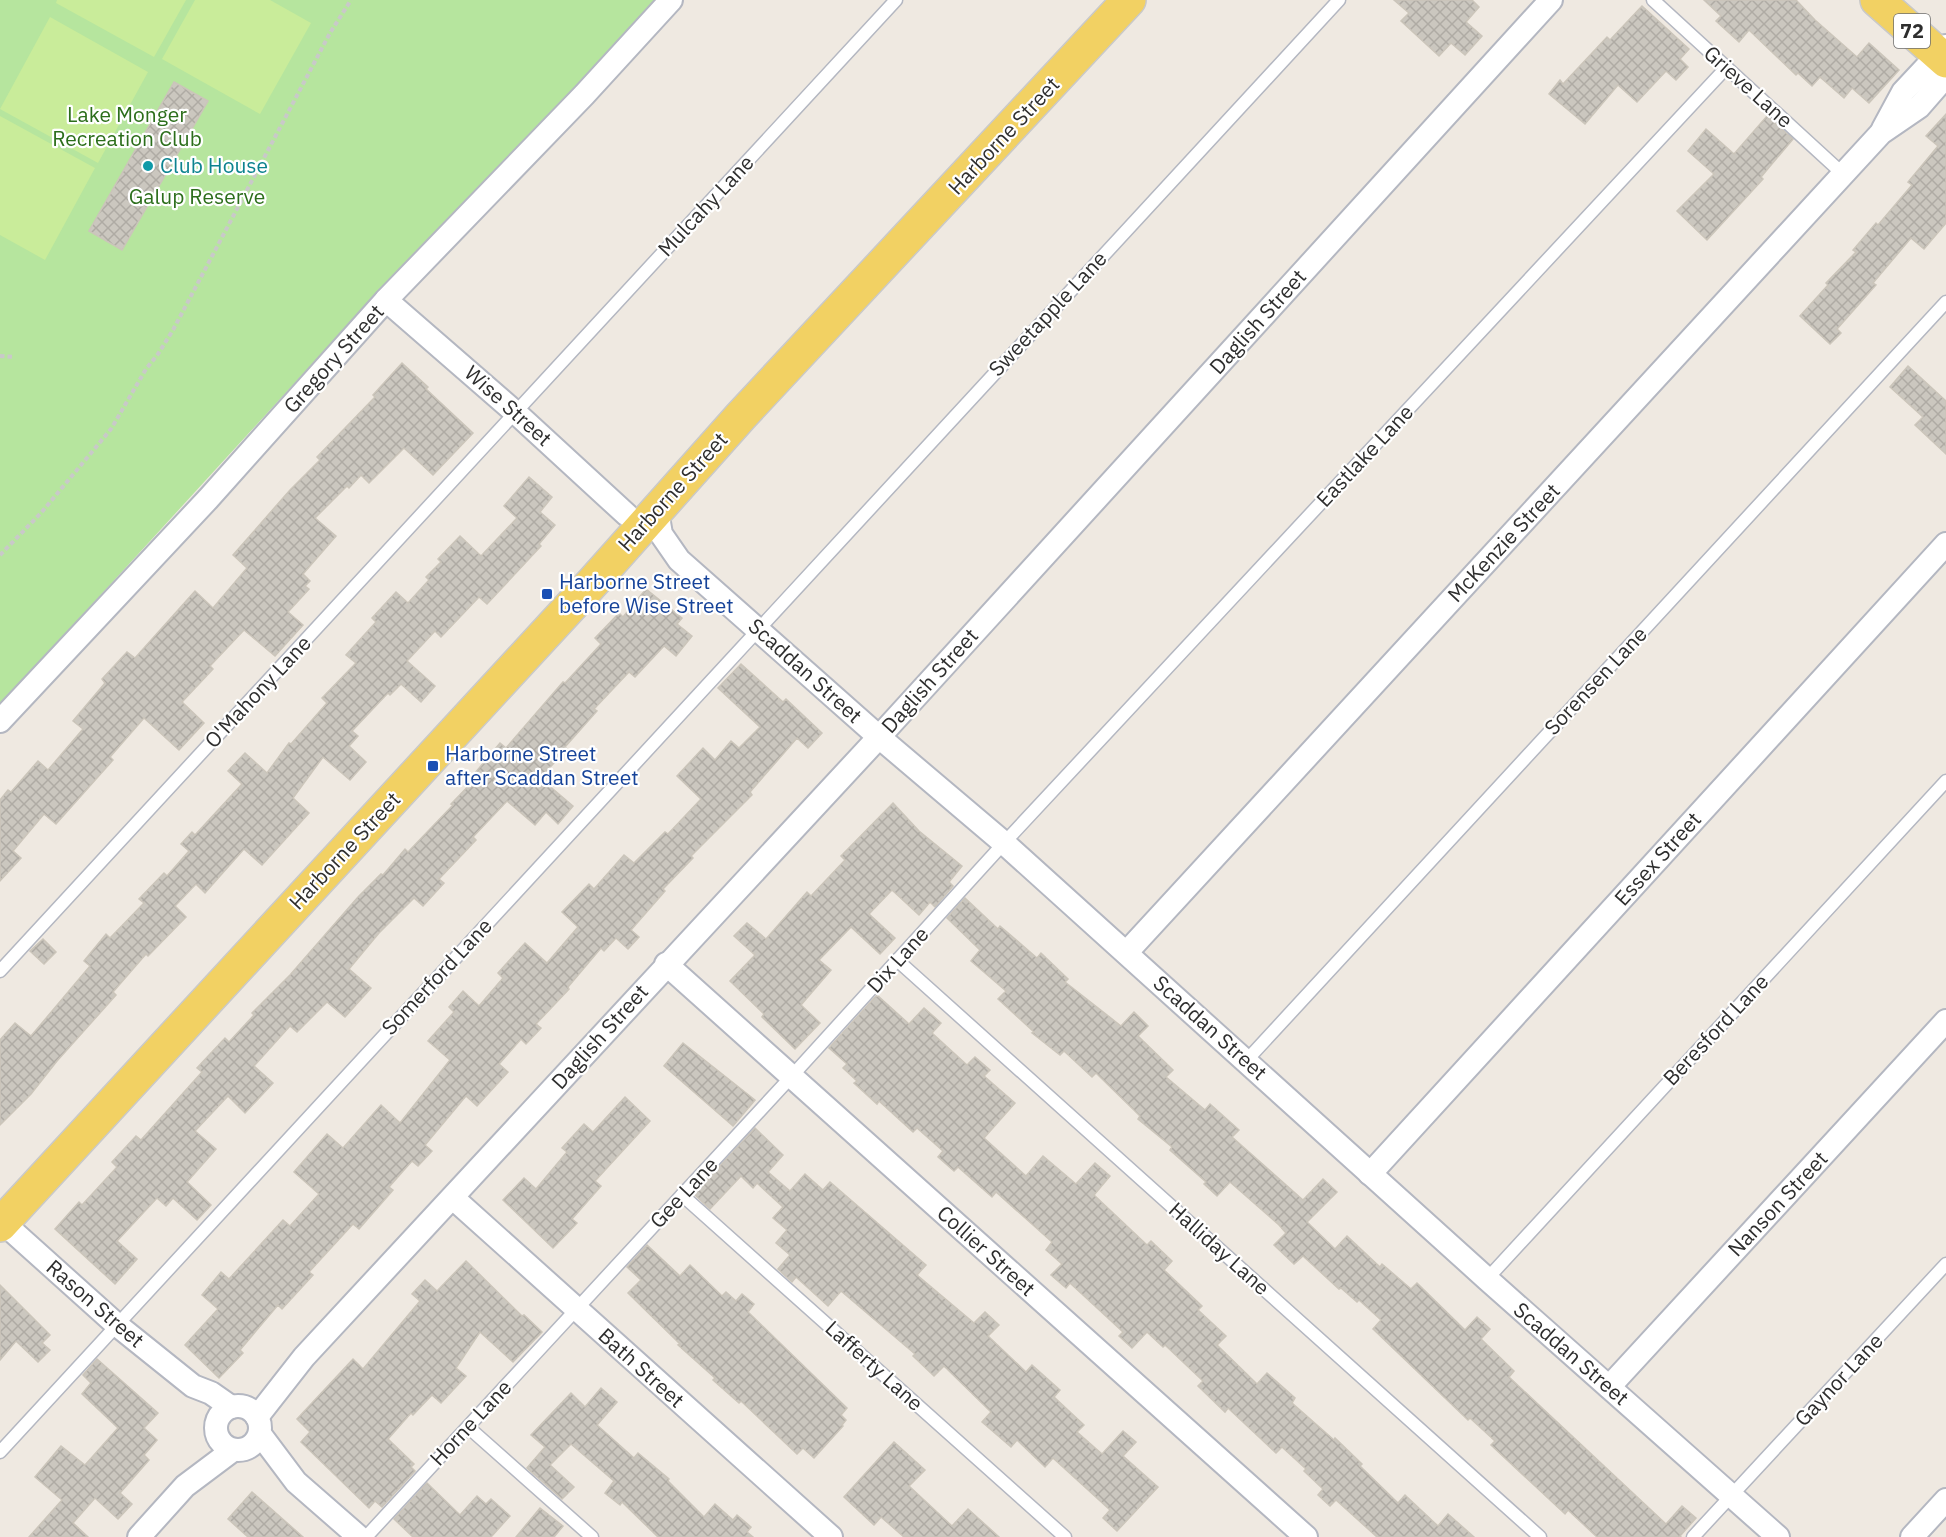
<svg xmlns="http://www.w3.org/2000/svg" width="1946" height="1537" viewBox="0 0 1946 1537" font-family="'IBM Plex Sans',sans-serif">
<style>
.park{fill:#b6e59e}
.pitch{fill:#c9ec9a}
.building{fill:url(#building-cross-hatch);stroke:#cbc5ba;stroke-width:1.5}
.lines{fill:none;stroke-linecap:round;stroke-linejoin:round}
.lane-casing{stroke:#b4b7c1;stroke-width:15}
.street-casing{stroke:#b4b7c1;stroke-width:26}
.primary-casing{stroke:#c9c9c9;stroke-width:36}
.path{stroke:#c9c9c9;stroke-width:4;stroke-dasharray:4.5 3;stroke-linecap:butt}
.lane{stroke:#fff;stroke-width:12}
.street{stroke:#fff;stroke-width:22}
.primary{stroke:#f2d163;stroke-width:33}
.culture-dot{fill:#0f9aa8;stroke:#fff;stroke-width:2}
.transit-dot{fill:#1a4fb4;stroke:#fff;stroke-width:2}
.labels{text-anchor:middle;stroke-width:4.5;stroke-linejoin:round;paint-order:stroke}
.shield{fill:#fff;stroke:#6d6d6d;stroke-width:1.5}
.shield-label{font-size:20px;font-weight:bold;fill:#2e2e2e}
.street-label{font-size:21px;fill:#2e2e2e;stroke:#fff}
.park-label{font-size:21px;fill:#2c6e1b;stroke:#fff}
.culture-label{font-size:21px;fill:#0d838f;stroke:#fff;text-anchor:start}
.transit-label{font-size:21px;fill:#164399;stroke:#fff;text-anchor:start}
</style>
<defs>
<pattern id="building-cross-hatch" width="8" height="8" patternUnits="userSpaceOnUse" patternTransform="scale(1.5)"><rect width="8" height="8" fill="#cbc7bf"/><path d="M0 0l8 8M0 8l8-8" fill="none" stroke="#afaba4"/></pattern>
</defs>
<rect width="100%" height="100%" fill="#efe9e1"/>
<polygon class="park" points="0,0 656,0 575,87 378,292 0,705"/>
<g class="pitch">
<polygon points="57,0 186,0 154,57 56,3"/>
<polygon points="195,0 270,0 311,23 260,114 162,59"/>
<polygon points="50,17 148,72 98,163 0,109"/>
<polygon points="0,116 95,168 45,260 0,235"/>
</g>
<g class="building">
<polygon points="1394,0 1472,0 1479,7 1466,22 1482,36 1465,55 1451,43 1439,56 1401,21 1409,13"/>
<polygon points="1704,0 1796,0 1815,20 1857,57 1869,43 1899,70 1869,103 1852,88 1844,98 1820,77 1812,86 1798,73 1796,75 1749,30 1739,42 1716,21 1721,16"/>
<polygon points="1642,6 1689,49 1680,59 1688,67 1676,80 1666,71 1637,102 1618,85 1585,124 1549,94 1560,80 1563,84 1607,37 1610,40"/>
<polygon points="174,82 208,101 122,250 89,231"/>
<polygon points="1946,114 1946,223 1924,249 1911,238 1873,283 1876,285 1837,329 1841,333 1830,344 1800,316 1828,285 1826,283 1856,252 1853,250 1876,223 1878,225 1912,185 1908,182 1938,146 1926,136"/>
<polygon points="1767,116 1793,139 1761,177 1763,179 1707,240 1677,211 1714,174 1688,151 1706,129 1734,154"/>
<polygon points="402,363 428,387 426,389 473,433 433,475 404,448 369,483 361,475 349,488 347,486 315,518 336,536 303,574 310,581 305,586 309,589 288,612 303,625 284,646 275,656 244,630 210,666 213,669 182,702 204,723 179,750 144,718 110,757 113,760 56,824 44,814 13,851 21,858 0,881 0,800 8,790 11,792 38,761 48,770 83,729 73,721 105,683 102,679 127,652 135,658 195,591 213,608 247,568 233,555 290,490 320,460 317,457 375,397 373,395"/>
<polygon points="1908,366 1946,401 1946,454 1915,425 1923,417 1890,387"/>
<polygon points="529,477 552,497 540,512 555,525 539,544 541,546 487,604 479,597 441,637 435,631 407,661 435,686 421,702 401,684 390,695 388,693 352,731 358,736 349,746 366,762 350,780 323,757 293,798 309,813 262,865 244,849 205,893 196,884 175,906 186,917 148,956 146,954 113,992 116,995 57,1061 31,1094 0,1125 0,1040 15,1023 31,1036 90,966 84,961 106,934 110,938 144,903 139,899 164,873 167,876 189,851 181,844 192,832 195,835 242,784 228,771 245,753 267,773 289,743 291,744 327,703 322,698 356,663 346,655 376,622 372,618 396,592 408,603 429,580 426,577 441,562 438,559 460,536 481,556 517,518 504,506"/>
<polygon points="646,589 682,618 677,624 692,636 676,656 664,646 635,677 629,672 594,709 597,711 565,747 567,749 540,778 573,806 558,824 546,812 535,825 507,801 473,837 476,840 439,879 444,883 423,906 414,898 379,933 349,969 371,988 345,1017 327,1002 297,1032 290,1026 254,1066 273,1083 245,1113 228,1096 195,1131 216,1149 187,1182 211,1205 197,1220 173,1198 166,1206 157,1198 117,1241 137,1259 115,1284 55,1229 79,1202 82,1205 117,1167 112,1162 136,1136 141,1140 202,1072 197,1068 225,1038 229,1042 254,1015 252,1013 290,975 358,897 381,874 383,875 405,849 408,852 453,805 451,804 478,776 475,773 500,743 506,748 563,682 565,683 601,644 595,638 619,613 623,617"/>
<polygon points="741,664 783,702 786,699 822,733 808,748 797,738 750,792 752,795 691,856 693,858 663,889 665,891 631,930 639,937 628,949 616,938 604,951 601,948 568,987 569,989 536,1024 541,1028 526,1044 521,1039 499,1064 508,1072 477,1106 466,1096 425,1145 432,1151 418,1166 412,1161 389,1187 393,1190 359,1229 353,1224 309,1272 313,1275 282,1309 278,1305 240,1350 243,1353 219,1378 185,1345 218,1309 202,1295 221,1272 229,1279 283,1220 290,1226 319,1194 294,1172 327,1134 343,1148 381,1105 400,1123 450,1060 428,1041 454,1012 449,1007 463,991 479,1006 503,978 498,973 525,943 547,963 578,927 562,912 589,884 594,889 624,855 634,863 665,832 668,834 701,799 677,776 703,748 715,760 731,741 739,748 760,727 718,688"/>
<polygon points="893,803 919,831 962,866 949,882 953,886 935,907 930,902 919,915 892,890 869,914 895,938 880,954 851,927 819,960 831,970 801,1005 820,1023 795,1049 762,1017 764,1014 730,981 755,955 734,936 747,923 766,939 807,892 811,896 845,860 841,856"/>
<polygon points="965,898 998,929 1000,926 1037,958 1041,953 1068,979 1065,982 1121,1026 1134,1012 1148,1026 1138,1036 1173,1070 1166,1077 1205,1110 1210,1104 1239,1130 1232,1137 1303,1200 1323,1179 1337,1192 1307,1222 1335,1249 1347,1236 1380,1267 1382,1264 1411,1289 1417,1283 1465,1330 1477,1317 1490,1329 1481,1339 1514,1371 1509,1377 1666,1524 1682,1506 1696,1518 1680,1536 1681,1537 1597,1537 1568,1510 1565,1514 1491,1445 1495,1441 1470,1418 1468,1420 1373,1329 1381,1320 1359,1300 1357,1302 1341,1288 1339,1289 1303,1256 1294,1264 1274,1245 1286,1233 1279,1225 1230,1182 1217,1196 1204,1184 1206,1182 1170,1150 1172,1147 1138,1119 1140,1116 1096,1073 1092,1077 1064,1051 1060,1055 1032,1033 1034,1032 998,999 1006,991 971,961 980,950 947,918"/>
<polygon points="43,939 56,952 44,964 30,951"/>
<polygon points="877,995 909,1024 924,1008 941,1023 932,1033 967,1065 975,1057 990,1070 984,1076 1015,1103 984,1138 1026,1176 1043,1156 1076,1184 1095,1163 1110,1176 1094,1195 1147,1245 1151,1241 1172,1261 1164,1270 1202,1306 1198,1310 1226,1336 1217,1345 1257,1384 1267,1373 1295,1398 1292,1403 1334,1440 1335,1438 1362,1464 1360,1466 1398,1503 1405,1495 1438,1526 1448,1514 1474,1537 1377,1537 1336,1500 1330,1506 1318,1495 1323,1489 1304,1471 1306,1469 1282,1447 1276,1453 1228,1408 1225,1412 1198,1386 1203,1381 1165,1345 1163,1347 1147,1332 1132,1348 1119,1336 1123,1332 1070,1283 1066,1288 1051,1275 1062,1264 1046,1250 1052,1242 996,1192 992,1197 958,1167 954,1171 938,1157 943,1151 917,1128 913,1132 879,1101 877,1104 854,1083 857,1081 843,1068 847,1064 829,1048"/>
<polygon points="683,1043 755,1100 733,1126 664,1066"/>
<polygon points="625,1097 650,1121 595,1181 601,1186 572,1219 577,1223 553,1248 503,1200 524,1178 536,1189 567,1152 562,1148 584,1124 593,1132"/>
<polygon points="755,1128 783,1155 768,1172 790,1191 805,1174 823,1190 830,1182 926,1265 917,1275 974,1323 985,1312 999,1325 988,1336 1026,1372 1032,1365 1060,1390 1054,1397 1084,1425 1077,1432 1102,1454 1123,1431 1136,1442 1123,1456 1158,1487 1117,1531 1103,1518 1110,1510 1053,1458 1045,1467 1017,1440 1011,1447 982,1422 991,1412 944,1366 934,1376 913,1356 915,1354 841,1291 828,1306 796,1277 792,1282 778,1269 790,1255 776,1243 787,1230 773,1218 783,1207 757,1183 753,1188 741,1176 710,1209 694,1194"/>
<polygon points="647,1245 680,1276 690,1265 722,1296 726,1292 736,1301 742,1294 754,1304 748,1312 847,1408 841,1415 846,1420 842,1425 843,1426 814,1458 803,1448 797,1454 741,1401 739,1403 713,1380 715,1378 678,1345 680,1344 628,1293 641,1280 627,1267"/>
<polygon points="466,1261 522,1316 524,1315 542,1332 513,1362 480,1332 456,1368 466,1376 441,1403 432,1395 413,1415 411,1413 388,1439 414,1464 411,1467 415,1471 382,1507 375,1501 369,1508 301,1442 310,1432 297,1419 353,1359 363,1369 420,1301 412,1294 425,1280 437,1291"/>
<polygon points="0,1285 50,1335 42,1343 50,1350 38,1362 16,1341 0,1360"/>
<polygon points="97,1359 158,1413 144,1428 157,1440 144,1455 149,1460 120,1493 132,1504 118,1519 95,1498 73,1523 88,1537 29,1537 62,1500 35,1477 61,1446 85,1465 118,1428 82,1394 91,1383 83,1375"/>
<polygon points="601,1388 617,1402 597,1425 634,1458 638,1453 669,1479 668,1481 704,1517 715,1504 733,1520 737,1515 751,1527 747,1532 753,1537 658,1537 622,1502 620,1505 605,1493 614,1481 571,1444 550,1465 574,1487 562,1499 527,1468 545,1447 531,1435 571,1393 585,1407"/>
<polygon points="894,1442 925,1470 909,1486 952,1526 968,1509 999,1537 904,1537 881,1517 874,1525 844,1497"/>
<polygon points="427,1483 460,1515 477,1496 486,1504 491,1499 510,1516 491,1537 413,1537 394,1519"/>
<polygon points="252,1492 303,1537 248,1537 228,1519"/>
<polygon points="540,1508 563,1526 554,1537 516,1537"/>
</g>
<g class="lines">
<g class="lane-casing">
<g id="lane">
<polyline points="1653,0 1843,174"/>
<polyline points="897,960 1540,1537"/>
<polyline points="0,971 896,0"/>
<polyline points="1246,1061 1946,302"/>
<polyline points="682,1195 1065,1537"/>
<polyline points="1487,1279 1946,781"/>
<polyline points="468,1427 592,1537"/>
<polyline points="0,1452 1339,0"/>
<polyline points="366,1537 791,1077 1004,843 1726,68"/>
<polyline points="1693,1537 1946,1264"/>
</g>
</g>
<g class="street-casing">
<g id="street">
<polyline points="1883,129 1903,92 1946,46"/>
<polyline points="386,300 516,413 627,515"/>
<polyline points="657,511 661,534 679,560 879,737 1004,843 1487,1279 1778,1537"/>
<polyline points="0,721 208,499 386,300 584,95 671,0"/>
<polyline points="1127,952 1881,133 1919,107 1946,76"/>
<polyline points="666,964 1306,1537"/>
<polyline points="1370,1174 1946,544"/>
<polyline points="453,1198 831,1537"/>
<polyline points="0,1220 117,1325 193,1386 211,1393 231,1407"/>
<polyline points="1609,1387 1946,1021"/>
<circle cx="238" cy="1428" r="22"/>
<polyline points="257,1417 304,1357 879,737 1551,0"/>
<polyline points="260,1434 296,1482 359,1537"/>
<polyline points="139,1537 185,1486 233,1450"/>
<polyline points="1912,1537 1946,1500"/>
</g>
</g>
<g class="primary-casing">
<g id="primary">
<polyline points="1877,0 1946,61"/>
<polyline points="0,1225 594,581 741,416 1129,0"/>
</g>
</g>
<g class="path">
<polyline points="0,356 14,357"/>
<polyline points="0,555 41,513 111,429 146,369 158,354 173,330 330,33 351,0"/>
</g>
<use href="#lane" class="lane"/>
<use href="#street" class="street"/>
<use href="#primary" class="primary"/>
</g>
<circle class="culture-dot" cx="148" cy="166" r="6"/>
<g class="transit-dot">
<rect x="541" y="588" width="12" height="12" rx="3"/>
<rect x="427" y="760" width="12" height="12" rx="3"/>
</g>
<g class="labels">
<rect class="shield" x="1894" y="14" width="36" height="34" rx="4.5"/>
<g class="shield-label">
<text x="1912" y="38">72</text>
</g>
<g class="street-label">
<text transform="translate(1748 87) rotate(42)" y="7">Grieve Lane</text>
<text transform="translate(1004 136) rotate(-47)" y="7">Harborne Street</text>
<text transform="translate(706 206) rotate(-47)" y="7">Mulcahy Lane</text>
<text transform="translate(1048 314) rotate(-47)" y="7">Sweetapple Lane</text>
<text transform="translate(1258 322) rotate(-48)" y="7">Daglish Street</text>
<text transform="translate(334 359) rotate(-48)" y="7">Gregory Street</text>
<text transform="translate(508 406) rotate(42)" y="7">Wise Street</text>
<text transform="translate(1365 456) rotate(-47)" y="7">Eastlake Lane</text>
<text transform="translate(673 492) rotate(-48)" y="7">Harborne Street</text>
<text transform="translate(1504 543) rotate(-47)" y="7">McKenzie Street</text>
<text transform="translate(805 671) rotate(42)" y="7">Scaddan Street</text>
<text transform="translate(930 681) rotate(-48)" y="7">Daglish Street</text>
<text transform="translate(1596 681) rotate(-47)" y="7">Sorensen Lane</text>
<text transform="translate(258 692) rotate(-47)" y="7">O'Mahony Lane</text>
<text transform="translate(345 851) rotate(-47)" y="7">Harborne Street</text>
<text transform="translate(1658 859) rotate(-48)" y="7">Essex Street</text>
<text transform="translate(898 960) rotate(-48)" y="7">Dix Lane</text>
<text transform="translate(437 977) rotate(-47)" y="7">Somerford Lane</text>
<text transform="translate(1210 1028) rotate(42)" y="7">Scaddan Street</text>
<text transform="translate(1716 1030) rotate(-47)" y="7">Beresford Lane</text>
<text transform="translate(600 1037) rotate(-48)" y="7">Daglish Street</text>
<text transform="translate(684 1193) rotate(-47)" y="7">Gee Lane</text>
<text transform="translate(1778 1204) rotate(-47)" y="7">Nanson Street</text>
<text transform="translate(1219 1249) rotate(42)" y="7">Halliday Lane</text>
<text transform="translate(986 1251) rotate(42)" y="7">Collier Street</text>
<text transform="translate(95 1304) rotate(41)" y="7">Rason Street</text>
<text transform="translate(1571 1354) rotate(41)" y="7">Scaddan Street</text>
<text transform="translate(874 1366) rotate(42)" y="7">Lafferty Lane</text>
<text transform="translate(641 1368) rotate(42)" y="7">Bath Street</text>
<text transform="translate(1839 1380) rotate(-47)" y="7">Gaynor Lane</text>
<text transform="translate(471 1423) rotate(-47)" y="7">Horne Lane</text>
</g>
<g class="park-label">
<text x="127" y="122">Lake Monger<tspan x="127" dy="24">Recreation Club</tspan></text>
<text x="197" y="204">Galup Reserve</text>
</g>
<g class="culture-label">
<text x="160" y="173">Club House</text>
</g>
<g class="transit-label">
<text x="559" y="589">Harborne Street<tspan x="559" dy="24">before Wise Street</tspan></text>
<text x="445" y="761">Harborne Street<tspan x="445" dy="24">after Scaddan Street</tspan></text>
</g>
</g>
</svg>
